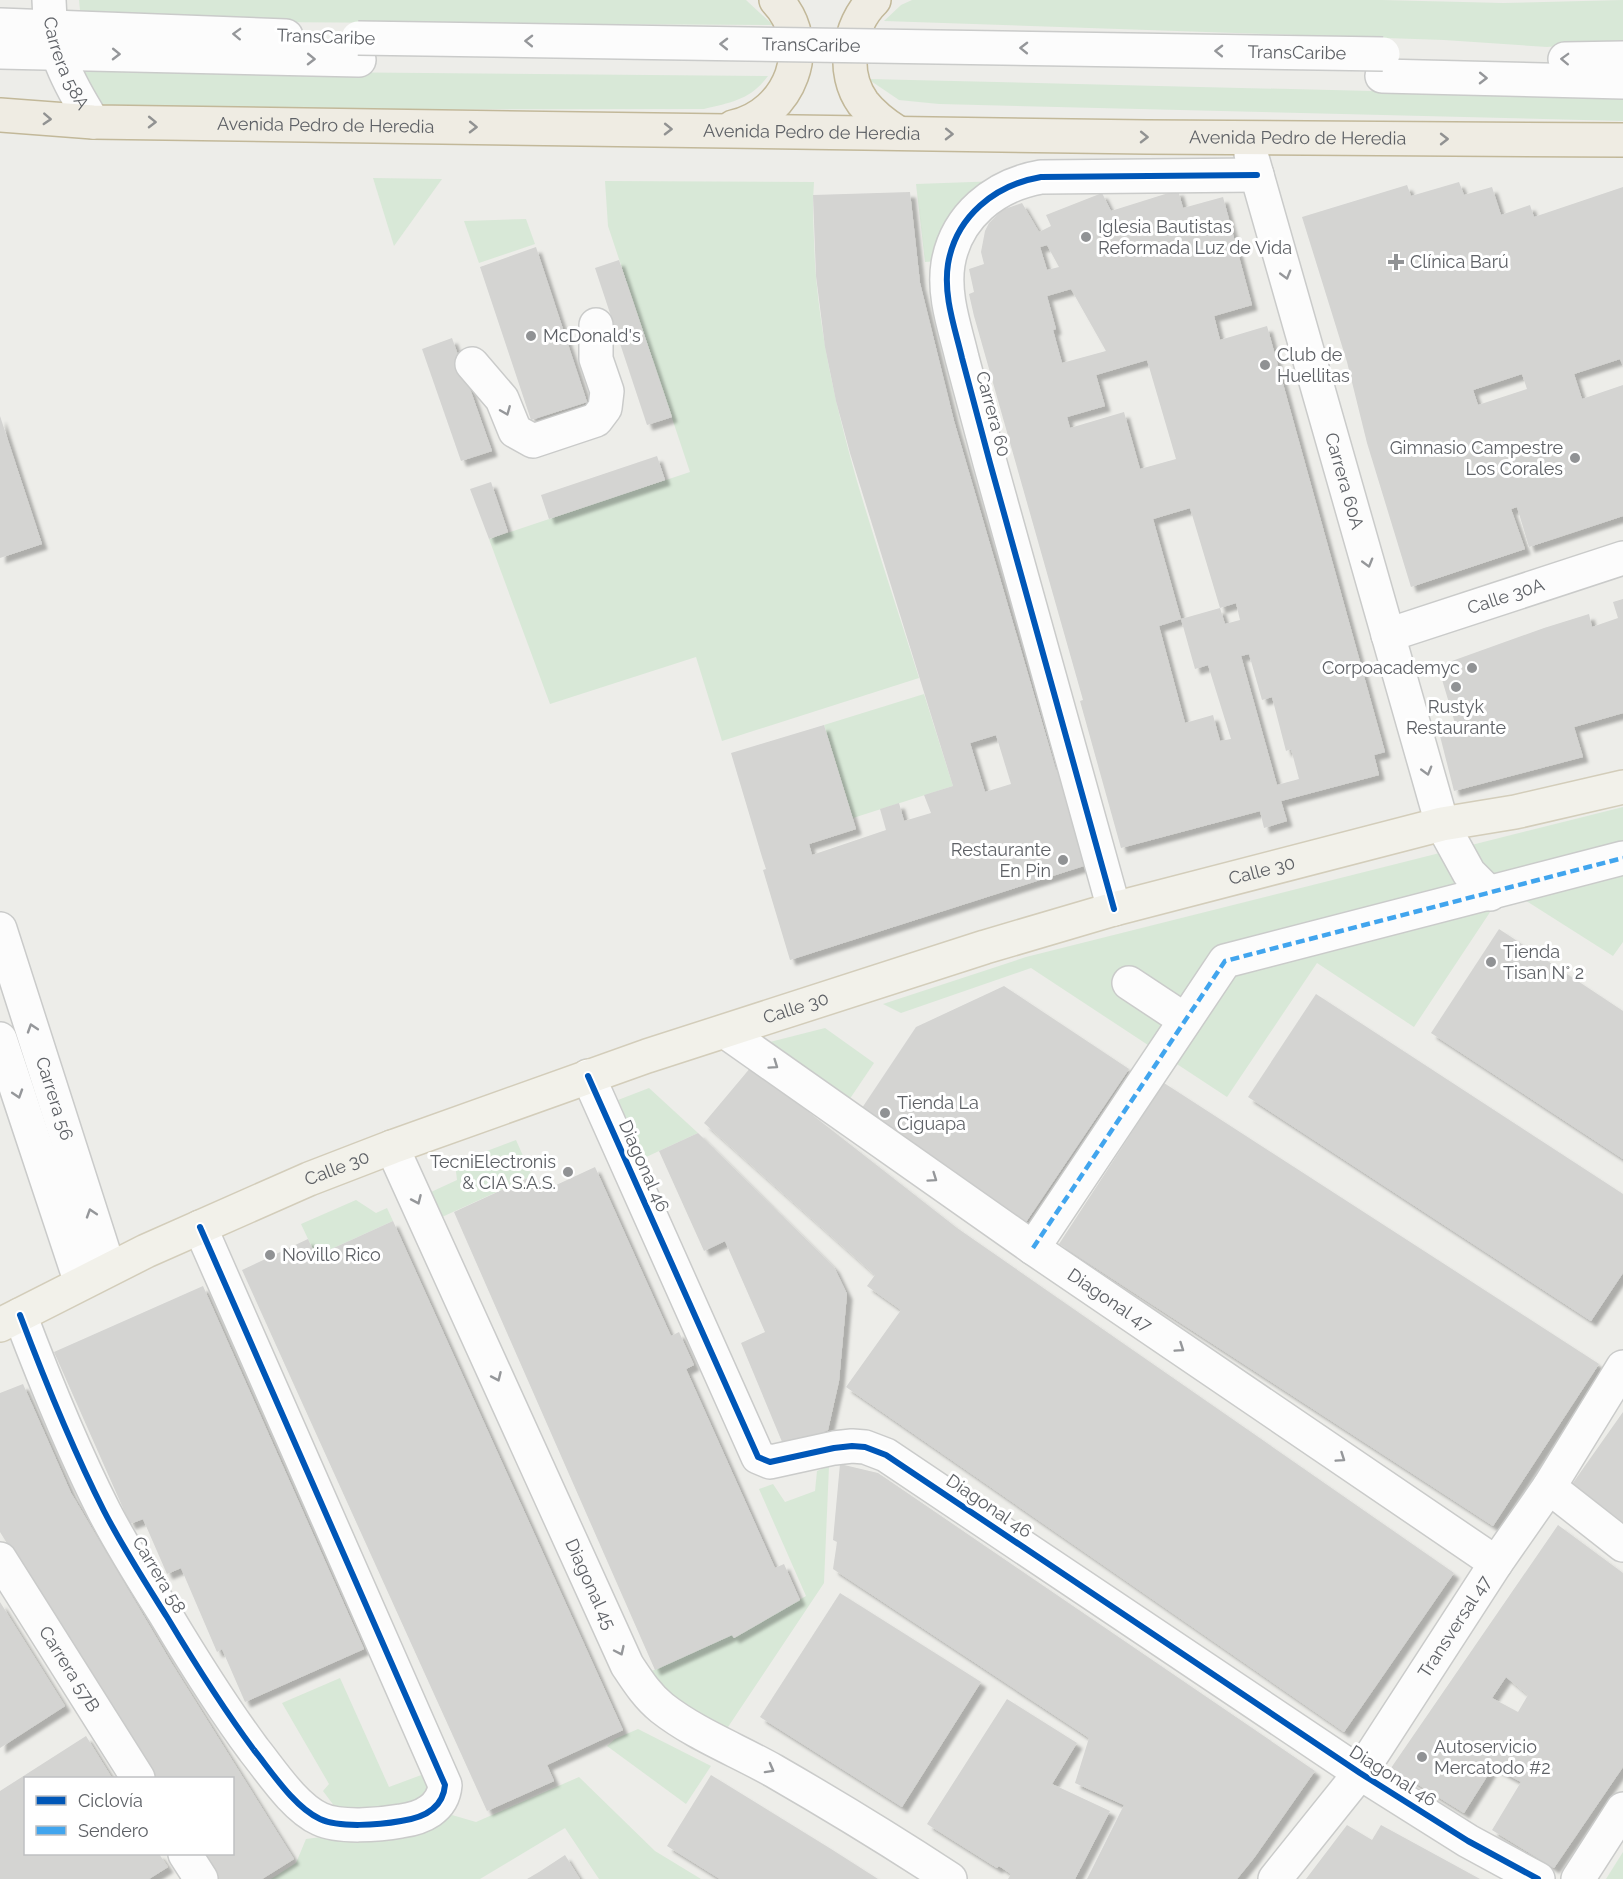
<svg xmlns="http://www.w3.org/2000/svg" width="1623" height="1879" viewBox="0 0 1623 1879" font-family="Raleway,sans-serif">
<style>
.green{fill:#d8e8d7}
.building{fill:#d4d4d2;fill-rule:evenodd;filter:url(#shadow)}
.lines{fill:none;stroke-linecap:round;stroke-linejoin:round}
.minor-casing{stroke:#cacbca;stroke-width:36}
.major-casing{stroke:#d3cdba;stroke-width:36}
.highway-casing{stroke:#c2b899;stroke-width:36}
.minor{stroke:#fcfcfc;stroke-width:33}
.major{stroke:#f2f1ea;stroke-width:33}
.highway{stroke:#efece3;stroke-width:33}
.minor-bridge-casing{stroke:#cacbca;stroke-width:36;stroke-linecap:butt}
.minor-bridge{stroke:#fcfcfc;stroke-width:33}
.quiet{stroke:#41a5ee;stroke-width:4.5;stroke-dasharray:9 4.5;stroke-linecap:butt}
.cycleway-casing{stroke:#fff;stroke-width:10}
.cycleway{stroke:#0057b8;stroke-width:6}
.oneway{stroke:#95979a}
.oneway2{stroke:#919292}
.poi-dot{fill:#909294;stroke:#fff;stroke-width:2}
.labels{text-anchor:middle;stroke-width:6;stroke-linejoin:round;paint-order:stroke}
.street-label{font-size:18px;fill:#5e6166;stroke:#fff}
.poi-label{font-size:18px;fill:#5e6166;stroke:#fff;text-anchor:start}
</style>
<defs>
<filter id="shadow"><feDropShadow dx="5.5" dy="5.5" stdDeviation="1.5" flood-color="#0004"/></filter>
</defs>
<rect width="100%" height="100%" fill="#edede9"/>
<g class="green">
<polygon points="79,0 746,0 773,25 81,21"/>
<polygon points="912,0 1382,0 1503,3 1623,0 1623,40 1547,47 1444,40 884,21 901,5"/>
<path d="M 80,70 L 768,76 C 750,100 732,102 704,109 L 104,110 Z"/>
<polygon points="868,79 1623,97 1623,121 939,104 899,100"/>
<polygon points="373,178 442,179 394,246"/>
<path d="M 605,181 L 814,182 C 812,209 814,236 815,264 C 825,406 877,543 919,678 L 722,741 L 696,657 L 550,704 L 489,539 L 690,472 L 608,226 Z"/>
<polygon points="1000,181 938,261 925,262 916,184"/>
<polygon points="526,219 535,244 479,263 464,221"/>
<polygon points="924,694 953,786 853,818 824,725"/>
<polygon points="1623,807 1623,942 1613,956 1506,888 1414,1027 1317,963 1227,1097 1031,968 901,1013 883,1004 1026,957"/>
<polygon points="825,1028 874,1063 847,1103 762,1044"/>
<polygon points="649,1088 698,1133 644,1158 618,1100"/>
<polygon points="516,1140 532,1176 442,1217 431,1192 457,1180 455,1163"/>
<polygon points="356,1200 376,1213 387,1208 393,1221 316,1256 301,1224"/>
<polygon points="829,1466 824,1583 726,1730 687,1710 645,1674 732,1635 734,1638 806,1596 759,1489 773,1484 785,1502 815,1491 817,1471"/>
<polygon points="340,1678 389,1787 424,1774 433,1780 423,1802 349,1816 338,1811 323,1791 329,1784 282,1703"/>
<polygon points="638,1729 711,1766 686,1804 607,1746 615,1739"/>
<polygon points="579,1777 655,1851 701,1879 599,1879 565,1828 480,1879 271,1879 296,1863 306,1839 418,1824 452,1815 476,1822"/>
<polygon points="1623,1852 1623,1879 1606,1879"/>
</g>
<g class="building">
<path d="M 1459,182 L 1464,195 L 1492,187 L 1501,215 L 1530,205 L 1534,217 L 1623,187 L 1623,366 L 1620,359 L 1574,374 L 1582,399 L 1623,385 L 1623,516 L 1529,547 L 1517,507 L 1511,509 L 1525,549 L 1411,587 L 1367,443 L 1347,362 L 1302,217 L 1407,185 L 1411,196 ZM 1522,374 L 1527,389 L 1478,405 L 1473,390 Z"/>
<path d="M 1178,190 L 1183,208 L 1223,197 L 1252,305 L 1214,316 L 1220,340 L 1267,326 L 1385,752 L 1374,755 L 1379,775 L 1281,801 L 1287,821 L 1264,828 L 1260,811 L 1121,848 L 1080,701 L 1083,700 L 974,316 L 969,294 L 974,292 L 969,269 L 984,264 L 981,252 L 985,231 L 989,223 L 1002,210 L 1022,203 L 1039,232 L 1051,226 L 1046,215 L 1102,193 L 1111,211 ZM 1047,245 L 1059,267 L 1047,270 L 1040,247 ZM 1071,289 L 1106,351 L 1062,363 L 1053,330 L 1056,329 L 1047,296 ZM 1147,360 L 1176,459 L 1140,469 L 1124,412 L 1070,428 L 1067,417 L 1105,406 L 1096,375 ZM 1190,508 L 1220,608 L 1181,619 L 1195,669 L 1208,665 L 1231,739 L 1220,741 L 1213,715 L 1185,723 L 1159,626 L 1181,619 L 1153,519 ZM 1236,603 L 1240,620 L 1225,624 L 1220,608 ZM 1249,654 L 1262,700 L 1272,697 L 1286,751 L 1291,749 L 1299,779 L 1277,785 L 1241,656 Z"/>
<path d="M 910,192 L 920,283 L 954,421 L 1056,770 L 1063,768 L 1090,864 L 790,960 L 763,870 L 766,869 L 762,857 L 731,753 L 824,725 L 856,829 L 809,844 L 812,855 L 886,830 L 880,809 L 899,803 L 904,821 L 931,813 L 924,795 L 953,786 L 850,453 L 836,401 L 825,347 L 816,276 L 813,195 ZM 996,735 L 1011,784 L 985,792 L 970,743 Z"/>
<polygon points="536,247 587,402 531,420 480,267"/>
<polygon points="619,260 672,417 647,425 595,268"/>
<polygon points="452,338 492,451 461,461 422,349"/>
<polygon points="0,416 42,544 0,558"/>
<polygon points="657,456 665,480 549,519 541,495"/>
<polygon points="491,482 508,532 489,539 470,489"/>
<polygon points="1623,599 1623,713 1574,727 1583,757 1454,791 1440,736 1457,730 1438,666 1544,628 1589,614 1592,627 1618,618 1613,602"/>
<polygon points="1499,929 1623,1011 1623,1159 1431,1033"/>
<polygon points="1004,986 1129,1069 1024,1225 858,1114 916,1027"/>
<polygon points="1316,994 1623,1194 1623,1273 1591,1321 1248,1097"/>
<polygon points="751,1067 957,1228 1454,1573 1344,1732 846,1387 901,1310 867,1286 875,1275 704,1123"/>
<polygon points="1164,1083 1599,1364 1493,1526 1059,1244"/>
<polygon points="698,1133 834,1267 847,1294 839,1381 828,1430 785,1449 741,1343 765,1332 725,1241 704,1251 659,1151"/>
<polygon points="595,1167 671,1336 679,1332 694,1365 686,1369 775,1568 784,1564 800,1600 734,1638 732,1635 655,1670 454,1212 532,1176 539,1193"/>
<polygon points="393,1221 623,1730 547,1765 554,1781 487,1811 242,1270 308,1239 316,1256"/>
<polygon points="203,1286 364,1649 245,1702 222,1649 217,1652 181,1568 167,1574 143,1519 130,1524 54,1352"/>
<polygon points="23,1384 71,1493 172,1664 294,1859 262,1879 216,1879 201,1854 232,1854 232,1778 153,1778 0,1532 0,1393"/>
<polygon points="1623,1412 1623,1524 1570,1487"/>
<polygon points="840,1464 878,1473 1315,1771 1254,1858 1237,1879 1087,1879 1124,1805 1075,1783 1089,1738 833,1569 837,1542 833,1540"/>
<path d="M 1558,1525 L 1623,1573 L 1623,1767 L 1554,1868 L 1492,1830 L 1521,1782 L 1493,1767 L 1464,1813 L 1391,1768 ZM 1506,1677 L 1528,1695 L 1518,1712 L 1492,1698 Z"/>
<polygon points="840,1593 981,1682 902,1807 760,1717"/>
<polygon points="0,1602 65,1706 0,1748"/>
<polygon points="1007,1699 1077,1743 1052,1784 1110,1811 1075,1879 1008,1879 1011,1874 999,1866 997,1868 927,1824"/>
<polygon points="86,1736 112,1778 26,1778 26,1854 159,1854 168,1867 149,1879 0,1879 0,1791"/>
<polygon points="711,1775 831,1849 878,1879 720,1879 667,1846"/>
<polygon points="1347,1825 1372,1840 1381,1825 1480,1879 1306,1879"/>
<polygon points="565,1855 580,1879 527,1879 539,1872"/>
</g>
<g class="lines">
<g class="minor-casing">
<g id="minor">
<path id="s1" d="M 49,0 C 49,46 69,84 93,122"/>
<polyline points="0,25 286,36"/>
<polyline points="0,52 359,60"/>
<polyline points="1565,59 1623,58"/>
<polyline points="1382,76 1623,82"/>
<path id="s2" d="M 1251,154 L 1442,824 L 1469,873 L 1490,894"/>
<polyline points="472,364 502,399 515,431 533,441 596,420 605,408 607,391 596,359 596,325"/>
<path id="s3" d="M 1388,635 L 1623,558"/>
<path d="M 1114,909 C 1073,761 1032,612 990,463 C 981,428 971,393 962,358 C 955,328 943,296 948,264 C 956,216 995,185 1041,177 L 1257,175"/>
<path id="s4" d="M 0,929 L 109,1269"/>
<polyline points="1129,983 1185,1020"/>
<path id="s5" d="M 726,1032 L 1033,1248 L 1496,1563"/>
<polyline points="0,1039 81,1283"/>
<polyline points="588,1076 758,1457 770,1462 834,1448 852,1446 865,1447 886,1455 1360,1773 1468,1841 1538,1879"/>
<path id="s6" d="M 392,1147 L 627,1665 C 637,1680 647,1696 662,1708 C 695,1734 737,1750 774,1771 C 833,1805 892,1841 950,1879"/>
<polyline points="1033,1248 1225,961 1623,858"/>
<path d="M 20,1315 C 45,1381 72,1448 104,1511 C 123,1548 145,1582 167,1617 C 194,1662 222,1707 254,1750 C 271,1771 294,1807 320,1819 C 339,1828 379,1825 401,1821 C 422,1818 443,1809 445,1785 L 200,1227"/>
<polyline points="1549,1487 1623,1545"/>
<path id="s7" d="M 0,1559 L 138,1778"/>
<polyline points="185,1854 201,1879"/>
<path id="s8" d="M 1275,1879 L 1360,1773 L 1496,1563 L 1549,1487 L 1623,1367"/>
<polyline points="1578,1879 1623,1809"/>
</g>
</g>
<g class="major-casing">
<g id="major">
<path id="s9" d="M 0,1325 L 146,1251 L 309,1179 L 392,1147 L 647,1056 L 985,947 L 1114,909 L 1442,824 L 1515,812 L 1623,787"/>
</g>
</g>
<g class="highway-casing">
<g id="highway">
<path d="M 874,0 C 848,25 841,73 863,103 C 873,116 884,124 898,133"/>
<path id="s10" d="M 0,115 L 93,122 L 1147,137 L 1623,140"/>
<path d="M 733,127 C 790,115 818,44 776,0"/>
</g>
</g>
<use href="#minor" class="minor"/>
<use href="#major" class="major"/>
<use href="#highway" class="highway"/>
<g class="minor-bridge-casing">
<g id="minor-bridge">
<path id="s11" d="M 358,38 L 1383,54"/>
</g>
</g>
<use href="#minor-bridge" class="minor-bridge"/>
<polyline class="quiet" points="1033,1248 1225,961 1623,858"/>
<g class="cycleway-casing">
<g id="cycleway">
<path d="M 1114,909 C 1073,761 1032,612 990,463 C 981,428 971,393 962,358 C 955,328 943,296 948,264 C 956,216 995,185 1041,177 L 1257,175"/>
<polyline points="588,1076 758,1457 770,1462 834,1448 852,1446 865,1447 886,1455 1360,1773 1468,1841 1538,1879"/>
<path d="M 20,1315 C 45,1381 72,1448 104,1511 C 123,1548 145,1582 167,1617 C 194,1662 222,1707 254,1750 C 271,1771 294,1807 320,1819 C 339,1828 379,1825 401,1821 C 422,1818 443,1809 445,1785 L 200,1227"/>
</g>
</g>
<use href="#cycleway" class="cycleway"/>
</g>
<defs><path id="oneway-chevron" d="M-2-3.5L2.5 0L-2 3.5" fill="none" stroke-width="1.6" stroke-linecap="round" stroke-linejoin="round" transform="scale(1.5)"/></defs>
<g class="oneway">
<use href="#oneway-chevron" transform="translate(237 34) rotate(-178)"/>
<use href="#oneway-chevron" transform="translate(529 41) rotate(-179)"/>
<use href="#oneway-chevron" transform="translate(724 44) rotate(-179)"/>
<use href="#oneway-chevron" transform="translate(1024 48) rotate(-179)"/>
<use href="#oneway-chevron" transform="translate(1219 51) rotate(-179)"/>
<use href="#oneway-chevron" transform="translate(116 54) rotate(1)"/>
<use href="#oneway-chevron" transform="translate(311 59) rotate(1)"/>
<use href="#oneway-chevron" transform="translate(1565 59) rotate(-178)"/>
<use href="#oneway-chevron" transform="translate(1483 78) rotate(1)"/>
<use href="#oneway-chevron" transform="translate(1286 275) rotate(74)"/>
<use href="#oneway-chevron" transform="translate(506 411) rotate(68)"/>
<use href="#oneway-chevron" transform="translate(1368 563) rotate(74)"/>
<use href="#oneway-chevron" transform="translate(1427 771) rotate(74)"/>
<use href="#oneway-chevron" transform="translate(32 1028) rotate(-108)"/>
<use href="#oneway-chevron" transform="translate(774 1065) rotate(35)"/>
<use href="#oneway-chevron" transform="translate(18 1094) rotate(72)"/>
<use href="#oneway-chevron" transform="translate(933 1178) rotate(35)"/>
<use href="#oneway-chevron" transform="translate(417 1200) rotate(66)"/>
<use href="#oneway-chevron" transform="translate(91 1213) rotate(-108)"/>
<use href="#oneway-chevron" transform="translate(1180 1348) rotate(34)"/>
<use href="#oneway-chevron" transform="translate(497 1377) rotate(66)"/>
<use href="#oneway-chevron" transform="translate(1341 1458) rotate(34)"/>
<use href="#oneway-chevron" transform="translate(620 1651) rotate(65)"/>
<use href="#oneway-chevron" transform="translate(770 1769) rotate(29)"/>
</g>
<g class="oneway2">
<use href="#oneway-chevron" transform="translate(47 119) rotate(3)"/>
<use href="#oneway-chevron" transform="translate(152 122) rotate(1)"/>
<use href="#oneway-chevron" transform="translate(473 127) rotate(1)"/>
<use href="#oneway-chevron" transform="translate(668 129) rotate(1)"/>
<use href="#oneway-chevron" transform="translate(949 134) rotate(1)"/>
<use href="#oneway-chevron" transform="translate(1144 137) rotate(1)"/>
<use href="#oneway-chevron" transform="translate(1444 139)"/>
</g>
<g class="poi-dot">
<circle cx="1086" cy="237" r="6"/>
<path d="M1393 253h6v6h6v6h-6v6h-6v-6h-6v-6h6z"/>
<circle cx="531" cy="336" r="6"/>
<circle cx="1265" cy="365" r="6"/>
<circle cx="1575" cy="458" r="6"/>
<circle cx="1472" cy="668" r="6"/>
<circle cx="1456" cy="687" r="6"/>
<circle cx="1063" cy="860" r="6"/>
<circle cx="1491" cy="962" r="6"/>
<circle cx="885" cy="1113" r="6"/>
<circle cx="568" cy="1172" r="6"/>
<circle cx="270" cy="1255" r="6"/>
<circle cx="1422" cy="1757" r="6"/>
</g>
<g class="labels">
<g class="street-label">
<text transform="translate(326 37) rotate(2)" y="6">TransCaribe</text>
<text dy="6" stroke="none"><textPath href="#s11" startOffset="453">TransCaribe</textPath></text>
<text dy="6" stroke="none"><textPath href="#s11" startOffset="939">TransCaribe</textPath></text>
<text dy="6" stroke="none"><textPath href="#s1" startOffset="66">Carrera 58A</textPath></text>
<text dy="6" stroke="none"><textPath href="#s10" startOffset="326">Avenida Pedro de Heredia</textPath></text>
<text dy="6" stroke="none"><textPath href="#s10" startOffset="812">Avenida Pedro de Heredia</textPath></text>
<text dy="6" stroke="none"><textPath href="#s10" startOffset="1298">Avenida Pedro de Heredia</textPath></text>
<text transform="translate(993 414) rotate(75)" y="6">Carrera 60</text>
<text dy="6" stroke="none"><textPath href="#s2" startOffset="340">Carrera 60A</textPath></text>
<text dy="6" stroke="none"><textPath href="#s3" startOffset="124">Calle 30A</textPath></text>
<text dy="6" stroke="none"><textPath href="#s9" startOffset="1344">Calle 30</textPath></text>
<text dy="6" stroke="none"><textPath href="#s9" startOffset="858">Calle 30</textPath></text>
<text dy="6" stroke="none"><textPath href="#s4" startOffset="178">Carrera 56</textPath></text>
<text transform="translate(644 1166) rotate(66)" y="6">Diagonal 46</text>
<text dy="6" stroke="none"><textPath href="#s9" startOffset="372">Calle 30</textPath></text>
<text dy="6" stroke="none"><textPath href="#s5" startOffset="468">Diagonal 47</textPath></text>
<text transform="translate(989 1506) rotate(34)" y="6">Diagonal 46</text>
<text transform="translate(159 1575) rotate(59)" y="6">Carrera 58</text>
<text dy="6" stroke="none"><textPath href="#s6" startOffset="480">Diagonal 45</textPath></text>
<text dy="6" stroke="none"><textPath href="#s8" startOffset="310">Transversal 47</textPath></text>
<text dy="6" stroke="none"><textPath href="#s7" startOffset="130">Carrera 57B</textPath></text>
<text transform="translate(1393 1776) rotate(32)" y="6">Diagonal 46</text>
</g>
<g class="poi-label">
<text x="1098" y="233">Iglesia Bautistas<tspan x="1098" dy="21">Reformada Luz de Vida</tspan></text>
<text x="1410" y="268">Clínica Barú</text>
<text x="543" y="342">McDonald's</text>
<text x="1277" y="361">Club de<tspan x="1277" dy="21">Huellitas</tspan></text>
<text x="1563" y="454" text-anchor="end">Gimnasio Campestre<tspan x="1563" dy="21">Los Corales</tspan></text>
<text x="1460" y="674" text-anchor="end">Corpoacademyc</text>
<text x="1456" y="713" text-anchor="middle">Rustyk<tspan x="1456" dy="21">Restaurante</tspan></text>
<text x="1051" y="856" text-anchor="end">Restaurante<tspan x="1051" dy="21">En Pin</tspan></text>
<text x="1503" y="958">Tienda<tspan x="1503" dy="21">Tisan N° 2</tspan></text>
<text x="897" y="1109">Tienda La<tspan x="897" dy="21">Ciguapa</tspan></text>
<text x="556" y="1168" text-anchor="end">TecniElectronis<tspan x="556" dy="21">&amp; CIA S.A.S.</tspan></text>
<text x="282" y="1261">Novillo Rico</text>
<text x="1434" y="1753">Autoservicio<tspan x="1434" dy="21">Mercatodo #2</tspan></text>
</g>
</g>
<rect x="24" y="1777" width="210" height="78" fill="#ffffff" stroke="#bfc0c2" stroke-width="1.5"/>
<rect x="36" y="1796" width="30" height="9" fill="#0057b8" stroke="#bfc0c2" stroke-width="1.5"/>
<text x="78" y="1807" font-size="18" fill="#5e6166">Ciclovía</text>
<rect x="36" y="1826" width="30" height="9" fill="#41a5ee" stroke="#bfc0c2" stroke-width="1.5"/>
<text x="78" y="1837" font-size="18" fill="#5e6166">Sendero</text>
</svg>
